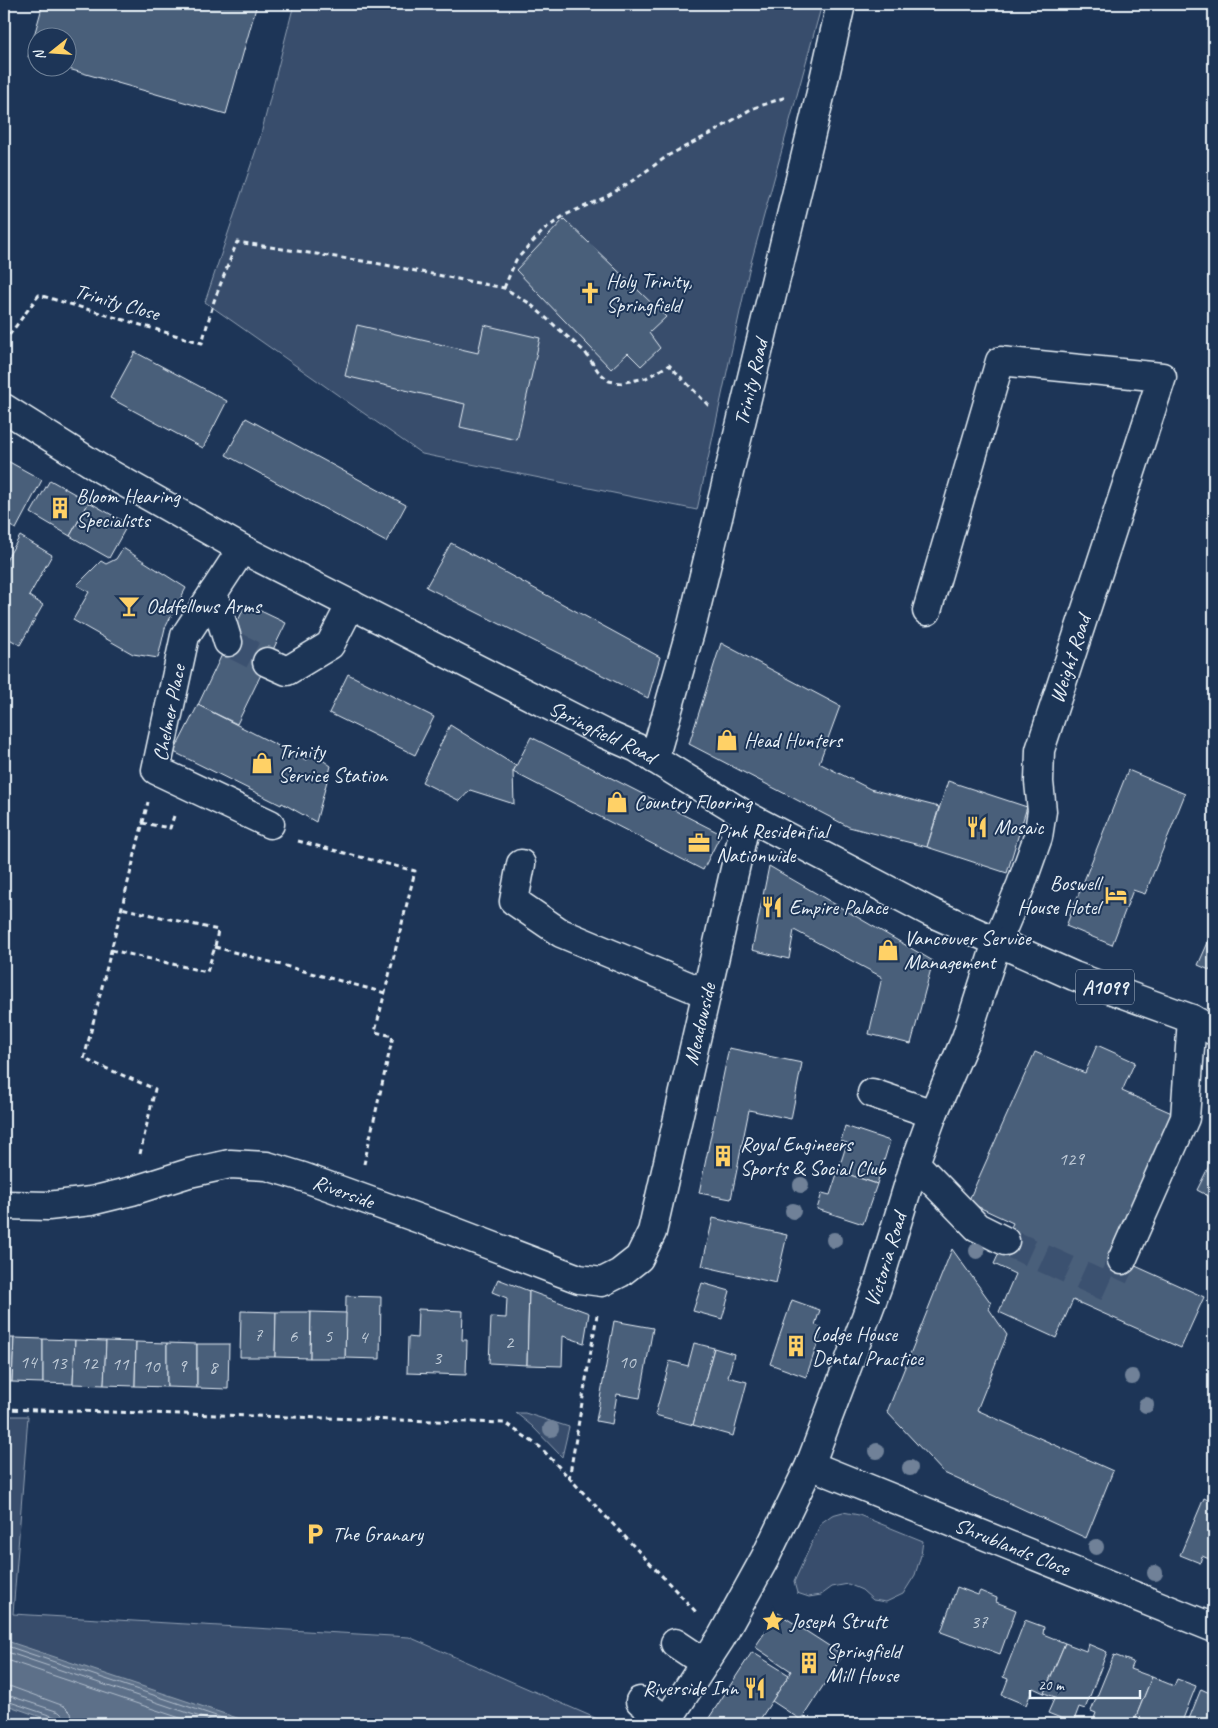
<svg xmlns="http://www.w3.org/2000/svg" width="1218" height="1728" viewBox="0 0 1218 1728" font-family="Caveat,sans-serif">
<style>
.green{fill:#374d6c;stroke:#909fb2}
.water{fill:#5d7089;stroke:#95a4b5}
.lines{fill:none;stroke-linecap:round;stroke-linejoin:round}
.shore{stroke:#b0bdcc;stroke-width:1}
.building{fill:#495e7a;stroke:#e8f1f8}
.minor-tunnel{stroke:#3b516f;stroke-width:28;stroke-dasharray:28 14;stroke-linecap:butt}
.minor-casing{stroke:#e8f1f8;stroke-width:31}
.major-casing{stroke:#e8f1f8;stroke-width:31}
.path{stroke:#e8f1f8;stroke-width:3;stroke-dasharray:5 4;stroke-linecap:butt}
.minor{stroke:#1d3557;stroke-width:28}
.major{stroke:#1d3557;stroke-width:28}
.tree{fill:#708198}
.labels{text-anchor:middle;stroke-width:4;stroke-linejoin:round;paint-order:stroke}
.number-label{font-size:19px;fill:#c0ccd8}
.shield{fill:#1d3557;stroke:#abb9c8;stroke-width:1}
.shield-label{font-size:20px;font-weight:bold;fill:#e8f1f8}
.poi-label{font-size:21px;fill:#e8f1f8;stroke:#1d3557;text-anchor:start}
.street-label{font-size:21px;fill:#e8f1f8;stroke:#1d3557}
</style>
<rect width="100%" height="100%" fill="#1d3557"/>
<filter id="ink" filterUnits="userSpaceOnUse"><feTurbulence type="fractalNoise" baseFrequency=".02" numOctaves="2"/><feDisplacementMap in="SourceGraphic" scale="10" xChannelSelector="R" yChannelSelector="G"/><feConvolveMatrix kernelMatrix="1 2 1 2 8 2 1 2 1" color-interpolation-filters="sRGB"/></filter>
<g filter="url(#ink)">
<g class="green">
<polygon points="294,4 822,4 749,270 697,510 422,454 205,302 260,138"/>
<polygon points="516,1413 525,1413 569,1427 562,1457 532,1426"/>
<polygon points="4,1416 28,1416 13,1614 409,1637 609,1724 4,1724"/>
<polygon points="843,1512 859,1515 923,1541 921,1555 915,1575 903,1594 886,1602 873,1600 862,1590 848,1584 832,1587 821,1595 809,1597 797,1593 794,1582 821,1523 832,1515"/>
</g>
<polygon class="water" points="4,1640 255,1724 61,1724 4,1704"/>
<g class="lines">
<g class="shore">
<polyline points="4,1645 240,1724"/>
<polyline points="4,1651 221,1724"/>
<polyline points="4,1659 198,1724"/>
<polyline points="4,1686 12,1687 64,1706 71,1713 73,1724"/>
<polyline points="4,1694 59,1712 64,1717 66,1724"/>
<polyline points="4,1700 55,1717 59,1720 59,1724"/>
</g>
</g>
<g class="building">
<polygon points="43,4 257,4 226,114 65,68 68,68 68,38 38,38 38,60 28,57"/>
<polygon points="564,219 666,317 649,333 660,348 641,366 628,353 611,369 516,270"/>
<polygon points="357,325 478,353 484,325 540,338 517,440 460,427 465,404 345,376"/>
<polygon points="135,352 227,401 203,448 110,398"/>
<polygon points="246,418 406,505 386,542 226,455"/>
<polygon points="4,459 42,480 16,529 4,523"/>
<polygon points="50,480 89,502 70,536 31,513"/>
<polygon points="89,502 128,524 109,558 70,536"/>
<polygon points="20,536 52,555 29,596 43,605 20,645 4,636 4,564"/>
<polygon points="451,543 660,657 648,698 426,587"/>
<polygon points="123,548 186,588 165,628 158,658 133,654 73,620 89,592 77,585 101,561 106,564 116,559"/>
<polygon points="246,604 286,623 237,724 198,705"/>
<polygon points="721,643 840,706 819,763 870,789 939,807 927,847 849,827 689,744"/>
<polygon points="348,674 434,717 415,755 329,713"/>
<polygon points="198,705 306,760 311,752 331,766 316,822 282,803 281,805 174,752"/>
<polygon points="450,725 516,766 513,772 514,804 470,790 460,801 422,782"/>
<polygon points="531,737 721,834 703,870 513,772"/>
<polygon points="1128,770 1185,794 1145,894 1133,890 1112,945 1066,926"/>
<polygon points="948,781 1027,807 1007,873 927,847"/>
<polygon points="769,866 933,961 911,1044 869,1034 882,977 794,930 789,959 752,950"/>
<polygon points="1214,929 1214,972 1198,965"/>
<polygon points="1097,1045 1135,1062 1122,1091 1174,1114 1111,1255 1204,1297 1181,1348 1073,1300 1056,1338 999,1312 1015,1274 994,1264 1013,1223 968,1202 1035,1052 1085,1073"/>
<polygon points="729,1048 802,1063 791,1119 749,1110 731,1199 699,1193"/>
<polygon points="845,1126 890,1141 877,1184 838,1171 847,1143 841,1141"/>
<polygon points="1214,1156 1214,1199 1197,1190"/>
<polygon points="838,1171 877,1184 863,1224 817,1209 822,1193 830,1195"/>
<polygon points="713,1218 787,1235 776,1283 702,1266"/>
<polygon points="952,1249 991,1303 989,1309 1007,1335 977,1410 1113,1471 1086,1538 944,1473 887,1412"/>
<polygon points="498,1279 529,1291 527,1365 489,1363 491,1317 506,1318 507,1298 492,1292"/>
<polygon points="702,1283 730,1291 722,1319 693,1311"/>
<polygon points="529,1291 589,1313 584,1343 563,1336 562,1366 527,1365"/>
<polygon points="346,1296 381,1297 380,1359 345,1358"/>
<polygon points="792,1300 820,1310 815,1325 823,1328 806,1377 770,1364"/>
<polygon points="418,1309 463,1311 462,1340 467,1340 466,1375 407,1373 408,1337 417,1338"/>
<polygon points="241,1311 276,1312 275,1357 240,1357"/>
<polygon points="276,1312 311,1312 310,1358 275,1357"/>
<polygon points="311,1312 346,1313 345,1358 310,1358"/>
<polygon points="614,1321 653,1328 640,1398 617,1394 612,1424 596,1421"/>
<polygon points="4,1338 14,1338 12,1382 4,1382"/>
<polygon points="14,1338 43,1339 43,1383 12,1382"/>
<polygon points="43,1339 75,1340 73,1384 43,1383"/>
<polygon points="75,1340 106,1341 104,1385 73,1384"/>
<polygon points="106,1341 136,1342 135,1386 104,1385"/>
<polygon points="136,1342 167,1343 167,1387 135,1386"/>
<polygon points="167,1343 197,1344 197,1388 167,1387"/>
<polygon points="694,1343 714,1348 693,1425 655,1415 670,1361 688,1366"/>
<polygon points="197,1344 229,1344 228,1389 197,1388"/>
<polygon points="714,1348 734,1354 728,1377 747,1382 733,1436 693,1425"/>
<polygon points="1214,1491 1214,1561 1202,1556 1200,1563 1180,1555 1204,1498 1210,1501"/>
<polygon points="957,1587 978,1595 980,1591 997,1598 996,1602 1016,1610 1000,1654 941,1632"/>
<polygon points="778,1613 843,1655 801,1720 772,1701 791,1671 755,1647"/>
<polygon points="1025,1620 1044,1627 1043,1634 1065,1643 1044,1693 1033,1688 1026,1705 1002,1695 1008,1679 1003,1677"/>
<polygon points="1065,1643 1086,1651 1088,1644 1107,1652 1085,1709 1079,1707 1073,1723 1048,1713 1055,1697 1044,1693"/>
<polygon points="752,1652 789,1675 757,1724 705,1724"/>
<polygon points="1114,1655 1133,1662 1130,1669 1152,1677 1133,1724 1120,1723 1120,1724 1092,1724 1096,1713 1091,1711"/>
<polygon points="1152,1677 1174,1686 1177,1679 1196,1686 1181,1724 1133,1724"/>
<polygon points="1201,1689 1214,1695 1214,1724 1187,1724"/>
</g>
<g class="lines">
<g class="minor-tunnel">
<polyline points="228,642 267,662"/>
<polyline points="1005,1241 1109,1288 1122,1260"/>
</g>
<g class="minor-casing">
<g id="minor">
<polyline points="242,549 185,636 156,770 270,824"/>
<polyline points="213,593 228,642"/>
<polyline points="927,611 1000,361 1162,377 1040,750 1039,782 1042,811 1038,837 1021,885 997,942"/>
<polyline points="267,662 287,671 330,645 351,604"/>
<path id="s1" d="M 654,759 L 692,625 L 823,84 L 841,4"/>
<polyline points="521,864 514,901 561,933 705,993"/>
<polyline points="872,1093 933,1114"/>
<polyline points="915,1163 977,1227 1005,1241"/>
<path id="s2" d="M 4,1205 L 48,1206 L 91,1201 L 132,1191 L 189,1173 L 230,1164 L 267,1166 L 303,1177 L 453,1231 L 579,1279 L 602,1282 L 620,1273 L 639,1258 L 652,1232 L 747,816"/>
<polyline points="1122,1260 1185,1118 1192,1019"/>
<path id="s3" d="M 810,1465 L 1214,1628"/>
<polyline points="675,1643 705,1663"/>
<polyline points="640,1701 667,1721"/>
</g>
</g>
<g class="major-casing">
<g id="major">
<path id="s4" d="M 4,408 L 101,469 L 242,549 L 605,734 L 637,748 L 747,816 L 930,912 L 1074,976 L 1192,1019 L 1214,1031"/>
<path id="s5" d="M 665,1724 L 721,1638 L 765,1558 L 810,1465 L 878,1285 L 915,1163 L 933,1114 L 966,1038 L 997,942"/>
</g>
</g>
<g class="path">
<polyline points="504,288 516,260 544,230 565,215 604,198 632,181 669,155 712,133 751,109 786,97"/>
<polyline points="4,342 39,295 202,343 214,301 237,242 375,263 504,288 529,303 585,352 598,371 609,381 620,383 646,378 669,365 711,408"/>
<polyline points="142,823 170,828 174,816"/>
<polyline points="298,841 415,871 375,1032 393,1036 364,1164"/>
<polyline points="215,947 385,993"/>
<polyline points="111,950 207,972 215,947 218,930 121,908"/>
<polyline points="140,1154 155,1089 84,1059 148,802"/>
<polyline points="4,1409 505,1423 540,1447 697,1613"/>
<polyline points="569,1479 597,1315"/>
</g>
<use href="#minor" class="minor"/>
<use href="#major" class="major"/>
</g>
<g class="tree">
<circle cx="801" cy="1185" r="8"/>
<circle cx="793" cy="1211" r="8"/>
<circle cx="834" cy="1240" r="8"/>
<circle cx="977" cy="1251" r="8"/>
<circle cx="1132" cy="1377" r="8"/>
<circle cx="1146" cy="1405" r="8"/>
<circle cx="551" cy="1429" r="8"/>
<circle cx="877" cy="1451" r="8"/>
<circle cx="910" cy="1468" r="8"/>
<circle cx="1096" cy="1547" r="8"/>
<circle cx="1155" cy="1573" r="8"/>
</g>
</g>
<defs>
<g id="church-bare" transform="scale(1.725)"><path d="M-1.2-6h2.4v3.5h3.3v2.4h-3.3V6h-2.4V-.1h-3.3v-2.4h3.3Z" fill="#ffd166" stroke="#1d3557" stroke-width="2.5" paint-order="stroke"/></g>
<g id="building-bare" transform="scale(1.725)"><path d="M-4-6H4V6H1V3H-1V6H-4ZM-2.5-4.3h1.7v1.8h-1.7ZM.8-4.3h1.7v1.8H.8ZM-2.5-1h1.7V.8h-1.7ZM.8-1h1.7V.8H.8Z" fill="#ffd166" stroke="#1d3557" stroke-width="2.5" paint-order="stroke"/></g>
<g id="bar-bare" transform="scale(1.725)"><path d="M-6-5H6L.8 .8V4.5H3.5V6h-7V4.5H-.8V.8Z" fill="#ffd166" stroke="#1d3557" stroke-width="2.5" paint-order="stroke"/></g>
<g id="shop-bare" transform="scale(1.725)"><path d="M-5-2.5h2.3a2.7 3.5 0 0 1 5.4 0H5L5.5 6h-11ZM-1.5-2.5h3a1.5 2.3 0 0 0-3 0Z" fill="#ffd166" stroke="#1d3557" stroke-width="2.5" paint-order="stroke"/></g>
<g id="restaurant-bare" transform="scale(1.725)"><path d="M-5-6h1v4h1v-4h1v4h1v-4h1v5L-1.5 .5V6h-2V.5L-5-1ZM5-6V6H3V1.5H1.5Q1.5-4 5-6Z" fill="#ffd166" stroke="#1d3557" stroke-width="2.5" paint-order="stroke"/></g>
<g id="office-bare" transform="scale(1.725)"><path d="M-6-3h4V-5.5h4V-3h4V5H-6ZM-1-4.5V-3h2v-1.5ZM-6 0V1H6V0Z" fill="#ffd166" stroke="#1d3557" stroke-width="2.5" paint-order="stroke"/></g>
<g id="hotel-bare" transform="scale(1.725)"><path d="M-6-4.5h1.5V1H6V5H4.5V3h-9V5H-6ZM-4 0a1.8 1.8 0 1 1 3.6 0ZM.5 0V-2.5h3Q6-2.5 6 0Z" fill="#ffd166" stroke="#1d3557" stroke-width="2.5" paint-order="stroke"/></g>
<g id="parking-bare" transform="scale(1.725)"><path d="M-3.5-5.5H1a3.5 3.5 0 0 1 0 7H-1V5.5H-3.5ZM-1-3.4V-.6H.8a1.4 1.4 0 0 0 0-2.8Z" fill="#ffd166" stroke="#1d3557" stroke-width="2.5" paint-order="stroke"/></g>
<g id="sight-bare" transform="scale(1.725)"><path d="M0-6L1.8-2.2L6-1.7L2.9 1.2L3.7 5.4L0 3.3L-3.7 5.4L-2.9 1.2L-6-1.7L-1.8-2.2Z" fill="#ffd166" stroke="#1d3557" stroke-width="2.5" paint-order="stroke"/></g>
</defs>
<g fill-rule="evenodd">
<use href="#church-bare" x="590" y="293"/>
<use href="#building-bare" x="60" y="508"/>
<use href="#bar-bare" x="129" y="606"/>
<use href="#shop-bare" x="727" y="740"/>
<use href="#shop-bare" x="262" y="763"/>
<use href="#shop-bare" x="617" y="802"/>
<use href="#restaurant-bare" x="977" y="827"/>
<use href="#office-bare" x="699" y="843"/>
<use href="#hotel-bare" x="1116" y="895"/>
<use href="#restaurant-bare" x="772" y="907"/>
<use href="#shop-bare" x="888" y="950"/>
<use href="#building-bare" x="723" y="1156"/>
<use href="#building-bare" x="796" y="1346"/>
<use href="#parking-bare" x="315" y="1534"/>
<use href="#sight-bare" x="773" y="1621"/>
<use href="#building-bare" x="809" y="1663"/>
<use href="#restaurant-bare" x="755" y="1688"/>
</g>
<g class="labels">
<g class="number-label">
<text x="1071" y="1165">129</text>
<text x="258" y="1341">7</text>
<text x="293" y="1342">6</text>
<text x="328" y="1342">5</text>
<text x="363" y="1343">4</text>
<text x="509" y="1348">2</text>
<text x="437" y="1364">3</text>
<text x="28" y="1368">14</text>
<text x="627" y="1368">10</text>
<text x="58" y="1369">13</text>
<text x="89" y="1369">12</text>
<text x="120" y="1370">11</text>
<text x="151" y="1372">10</text>
<text x="182" y="1372">9</text>
<text x="213" y="1373">8</text>
<text x="979" y="1628">37</text>
</g>
<rect class="shield" x="1076" y="969.5" width="58" height="35" rx="4"/>
<g class="shield-label">
<text x="1105" y="994">A1099</text>
</g>
<g class="poi-label">
<text x="606" y="288">Holy Trinity,<tspan x="606" dy="24">Springfield</tspan></text>
<text x="76" y="503">Bloom Hearing<tspan x="76" dy="24">Specialists</tspan></text>
<text x="146" y="613">Oddfellows Arms</text>
<text x="744" y="747">Head Hunters</text>
<text x="278" y="758">Trinity<tspan x="278" dy="24">Service Station</tspan></text>
<text x="634" y="809">Country Flooring</text>
<text x="994" y="834">Mosaic</text>
<text x="716" y="838">Pink Residential<tspan x="716" dy="24">Nationwide</tspan></text>
<text x="1100" y="890" text-anchor="end">Boswell<tspan x="1100" dy="24">House Hotel</tspan></text>
<text x="789" y="914">Empire Palace</text>
<text x="904" y="945">Vancouver Service<tspan x="904" dy="24">Management</tspan></text>
<text x="740" y="1151">Royal Engineers<tspan x="740" dy="24">Sports &amp; Social Club</tspan></text>
<text x="812" y="1341">Lodge House<tspan x="812" dy="24">Dental Practice</tspan></text>
<text x="332" y="1541">The Granary</text>
<text x="790" y="1628">Joseph Strutt</text>
<text x="826" y="1658">Springfield<tspan x="826" dy="24">Mill House</tspan></text>
<text x="738" y="1695" text-anchor="end">Riverside Inn</text>
</g>
<g class="street-label">
<text transform="translate(117 302) rotate(16)" y="7">Trinity Close</text>
<text dy="7" stroke="none"><textPath href="#s1" startOffset="389">Trinity Road</textPath></text>
<text transform="translate(1070 659) rotate(-72)" y="7">Weight Road</text>
<text transform="translate(169 713) rotate(-79)" y="7">Chelmer Place</text>
<text dy="7" stroke="none"><textPath href="#s4" startOffset="681">Springfield Road</textPath></text>
<text dy="7" stroke="none"><textPath href="#s2" startOffset="910">Meadowside</textPath></text>
<text dy="7" stroke="none"><textPath href="#s2" startOffset="349">Riverside</textPath></text>
<text dy="7" stroke="none"><textPath href="#s5" startOffset="516">Victoria Road</textPath></text>
<text dy="7" stroke="none"><textPath href="#s3" startOffset="218">Shrublands Close</textPath></text>
</g>
</g>
<rect width="1218" height="1728" fill="none" stroke="#1d3557" stroke-width="20"/>
<rect x="10" y="10" width="1198" height="1708" fill="none" stroke="#e8f1f8" stroke-width="2" filter="url(#ink)"/>
<g transform="translate(52 52) rotate(253)"><circle r="24" fill="#1d3557" stroke="#6e8097"/>
<path d="M0-4L9 19L0 12L-9 19Z" fill="#ffd166"/>
<text y="-8" font-size="14" font-weight="bold" text-anchor="middle" fill="#e8f1f8">N</text>
</g>
<path d="M1030 1690v8h110v-8" fill="none" stroke="#e8f1f8" stroke-width="2.5"/>
<text x="1038" y="1690" font-size="15" fill="#e8f1f8" stroke="#1d3557" stroke-width="4" paint-order="stroke">20 m</text>
</svg>
